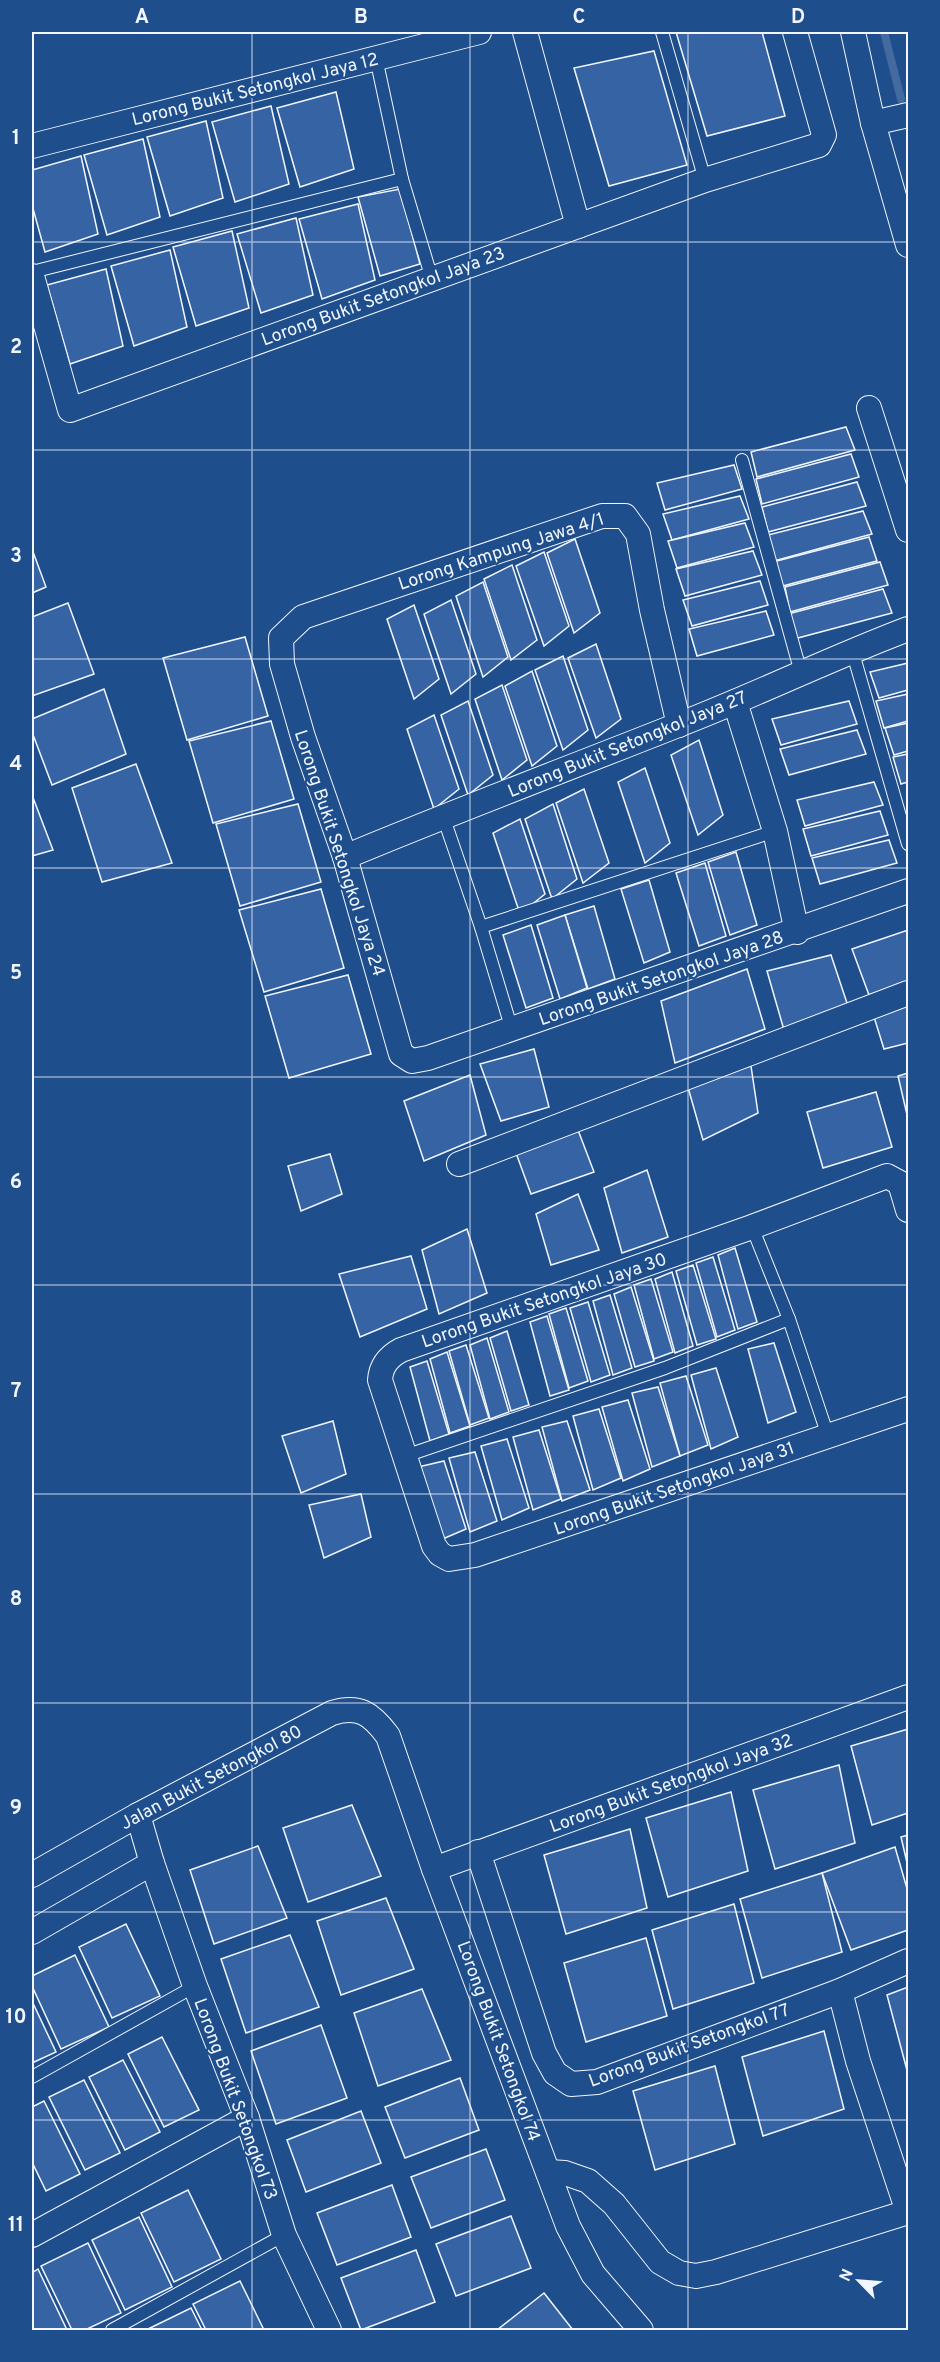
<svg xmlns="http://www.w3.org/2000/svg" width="940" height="2362" viewBox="0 0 940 2362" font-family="Overpass,sans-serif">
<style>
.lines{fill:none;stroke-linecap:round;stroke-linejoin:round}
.stream{stroke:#446ba0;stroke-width:8}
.building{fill:#3563a3;stroke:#f2f6ff;stroke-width:1.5}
.lane-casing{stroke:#f2f6ff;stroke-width:14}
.street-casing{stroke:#f2f6ff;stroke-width:26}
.lane{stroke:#1f4e8c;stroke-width:12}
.street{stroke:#1f4e8c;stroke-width:24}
.grid{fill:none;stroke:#f2f6ff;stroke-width:1.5;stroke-opacity:0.55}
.labels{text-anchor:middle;stroke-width:4.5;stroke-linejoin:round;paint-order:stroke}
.street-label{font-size:18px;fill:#f2f6ff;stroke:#1f4e8c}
.neatline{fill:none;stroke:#f2f6ff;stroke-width:2}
.grid-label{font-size:20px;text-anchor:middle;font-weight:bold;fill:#f2f6ff}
</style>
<rect width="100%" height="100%" fill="#1f4e8c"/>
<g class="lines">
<polyline class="stream" points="884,32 901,99"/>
</g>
<g class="building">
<polygon points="676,32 762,32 785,116 707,136"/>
<polygon points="654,51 687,165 609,186 574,68"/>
<polygon points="336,92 354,169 300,187 277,108"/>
<polygon points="271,106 289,184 235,202 212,122"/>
<polygon points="206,121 223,198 170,216 147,137"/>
<polygon points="143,139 160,217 107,235 84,155"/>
<polygon points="81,156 98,234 45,252 32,205 32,170"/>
<polygon points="400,189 420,264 380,276 358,197"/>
<polygon points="358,204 375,280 322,299 299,219"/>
<polygon points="296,218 313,295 261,313 237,234"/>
<polygon points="232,231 249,308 196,326 173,247"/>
<polygon points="170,250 187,327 134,346 111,266"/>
<polygon points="106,269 123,346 70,364 47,285"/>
<polygon points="846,427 855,450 757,477 751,452"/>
<polygon points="851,454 859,477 762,504 756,479"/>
<polygon points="734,465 742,489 665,510 657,483"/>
<polygon points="857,482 866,506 768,532 762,507"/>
<polygon points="740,496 749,519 672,540 663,514"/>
<polygon points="863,511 872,534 774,561 768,535"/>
<polygon points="745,523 754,547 677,568 668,541"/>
<polygon points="869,537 877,561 779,587 773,562"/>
<polygon points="575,539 600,613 574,633 547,553"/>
<polygon points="32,549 46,587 32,593"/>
<polygon points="753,551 762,575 685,596 676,569"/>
<polygon points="544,552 569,626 544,646 516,566"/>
<polygon points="880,562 888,585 790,612 785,587"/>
<polygon points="512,565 537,640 511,660 484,579"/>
<polygon points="760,581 768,605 692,626 683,600"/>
<polygon points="483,582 508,657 483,677 456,596"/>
<polygon points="883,589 892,613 794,639 788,614"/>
<polygon points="451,600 476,674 451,694 424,614"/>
<polygon points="68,603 94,674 32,696 32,617"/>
<polygon points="414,605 439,679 414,699 387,619"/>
<polygon points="766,611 774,635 697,656 689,629"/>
<polygon points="245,637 268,716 187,740 163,658"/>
<polygon points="596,644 621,719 596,738 568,658"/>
<polygon points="563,656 588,730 563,750 535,670"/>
<polygon points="908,663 908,690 879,698 870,672"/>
<polygon points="532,671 557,746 532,766 505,686"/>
<polygon points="502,685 527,760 502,780 475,699"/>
<polygon points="104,689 126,754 52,785 32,732 32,719"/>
<polygon points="908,694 908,721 884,728 876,701"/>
<polygon points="468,701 493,775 468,795 441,715"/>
<polygon points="849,701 857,724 781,745 772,719"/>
<polygon points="434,715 459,789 434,809 407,729"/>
<polygon points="271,721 294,799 213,823 189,741"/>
<polygon points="908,723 908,751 894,755 885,728"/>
<polygon points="857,730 866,754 789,775 780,749"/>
<polygon points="699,740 723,815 698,835 671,755"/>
<polygon points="908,754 908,782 901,784 893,757"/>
<polygon points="136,764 172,863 102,882 72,788"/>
<polygon points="645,768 670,843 645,863 618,782"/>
<polygon points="874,782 883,805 805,826 797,800"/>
<polygon points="584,789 609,863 583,883 556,803"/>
<polygon points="32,795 53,850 32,856"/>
<polygon points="298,804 321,882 240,906 216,824"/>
<polygon points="553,804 577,879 552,899 525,819"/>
<polygon points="880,811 888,835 811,856 803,829"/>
<polygon points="520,819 545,894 520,914 493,833"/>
<polygon points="889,840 897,863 820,884 812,858"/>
<polygon points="736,852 757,925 730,935 708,862"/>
<polygon points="705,863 726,936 699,946 676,873"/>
<polygon points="649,880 670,952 644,963 621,889"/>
<polygon points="321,889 344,968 264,992 239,910"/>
<polygon points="594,906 615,979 588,989 565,915"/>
<polygon points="565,915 587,988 560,999 537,925"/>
<polygon points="531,925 553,998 526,1008 503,935"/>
<polygon points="908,930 908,981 869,995 852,949"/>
<polygon points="831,955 848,1006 784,1030 767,971"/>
<polygon points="747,969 765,1029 675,1063 661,1001"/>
<polygon points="348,975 371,1054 289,1078 265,996"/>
<polygon points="908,1002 908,1043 884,1049 874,1017"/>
<polygon points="534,1049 549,1107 501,1121 480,1064"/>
<polygon points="751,1066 758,1113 703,1140 687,1084"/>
<polygon points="908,1073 908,1119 898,1076"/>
<polygon points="470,1075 486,1135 424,1161 404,1101"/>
<polygon points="876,1092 892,1147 823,1168 807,1112"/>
<polygon points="578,1130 594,1172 531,1194 516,1153"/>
<polygon points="330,1154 342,1194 301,1211 288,1166"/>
<polygon points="647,1170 668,1237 622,1253 604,1188"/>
<polygon points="578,1194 599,1250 551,1265 536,1214"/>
<polygon points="467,1229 487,1293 439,1314 422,1250"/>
<polygon points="735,1248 757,1322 738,1329 718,1255"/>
<polygon points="411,1256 427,1309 360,1337 339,1274"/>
<polygon points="713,1257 735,1330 717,1337 696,1263"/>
<polygon points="693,1265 716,1339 697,1345 676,1271"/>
<polygon points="672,1272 693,1346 675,1353 655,1279"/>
<polygon points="651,1279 673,1352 654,1359 634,1285"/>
<polygon points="631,1287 654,1361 635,1367 614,1294"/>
<polygon points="610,1295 632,1368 613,1375 593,1301"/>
<polygon points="588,1302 610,1375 591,1382 570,1308"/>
<polygon points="566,1308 588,1381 569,1388 549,1314"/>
<polygon points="547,1316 569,1390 550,1396 530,1322"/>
<polygon points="507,1331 529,1405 511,1411 490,1338"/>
<polygon points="487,1338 509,1412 490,1419 470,1345"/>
<polygon points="774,1343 796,1412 768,1423 748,1349"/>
<polygon points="466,1345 489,1418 470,1425 449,1351"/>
<polygon points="447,1352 470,1426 450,1433 430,1359"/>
<polygon points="427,1361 449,1434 430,1441 410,1367"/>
<polygon points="716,1368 738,1437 711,1449 691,1375"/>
<polygon points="686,1376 708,1445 680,1456 660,1383"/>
<polygon points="658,1387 680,1456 652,1467 632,1393"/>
<polygon points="628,1400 650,1469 623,1481 602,1407"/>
<polygon points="599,1409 621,1478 593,1490 573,1416"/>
<polygon points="333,1421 346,1474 301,1493 282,1436"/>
<polygon points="567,1421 590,1490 562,1501 542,1427"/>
<polygon points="539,1430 561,1499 533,1510 513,1437"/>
<polygon points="507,1439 529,1508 502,1520 481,1446"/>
<polygon points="475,1452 497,1521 470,1532 449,1458"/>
<polygon points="444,1461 466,1529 438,1541 418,1467"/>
<polygon points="361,1494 371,1537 324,1558 309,1505"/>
<polygon points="908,1729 908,1813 872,1825 851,1746"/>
<polygon points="839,1765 855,1843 775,1869 753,1790"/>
<polygon points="731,1792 748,1871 668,1897 646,1818"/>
<polygon points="352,1805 381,1876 308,1902 283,1828"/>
<polygon points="630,1829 647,1908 566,1934 544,1855"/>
<polygon points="908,1835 908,1867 901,1837"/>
<polygon points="258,1846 287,1918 214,1944 190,1870"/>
<polygon points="895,1847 908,1892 908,1930 851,1950 822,1873"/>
<polygon points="822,1873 842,1952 762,1978 740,1899"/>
<polygon points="386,1898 414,1969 341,1995 317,1921"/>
<polygon points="734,1904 754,1983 673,2009 652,1930"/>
<polygon points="126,1924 160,1996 112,2018 79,1947"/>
<polygon points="290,1935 319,2007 246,2033 221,1959"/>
<polygon points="646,1938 667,2016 586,2042 564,1963"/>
<polygon points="75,1955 109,2027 61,2049 32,1986 32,1976"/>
<polygon points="908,1987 908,2074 887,1995"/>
<polygon points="422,1989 451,2060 378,2086 354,2013"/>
<polygon points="32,2001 56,2052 32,2063"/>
<polygon points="321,2025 347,2098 276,2124 251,2051"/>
<polygon points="824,2031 844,2109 763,2136 742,2057"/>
<polygon points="162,2037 199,2110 164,2127 128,2054"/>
<polygon points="123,2060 160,2132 125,2150 89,2077"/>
<polygon points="715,2066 735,2144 655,2170 633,2091"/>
<polygon points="460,2078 479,2130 405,2158 385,2107"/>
<polygon points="84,2080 120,2153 85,2170 49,2097"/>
<polygon points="44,2101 80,2174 46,2191 32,2162 32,2107"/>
<polygon points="361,2111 381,2163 306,2192 287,2140"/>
<polygon points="486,2149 505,2200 431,2228 411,2177"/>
<polygon points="392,2185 411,2237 337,2265 317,2213"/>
<polygon points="188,2190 221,2259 174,2282 141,2213"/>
<polygon points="511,2216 531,2268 456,2296 436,2244"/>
<polygon points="139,2217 172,2287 125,2310 92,2240"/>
<polygon points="88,2243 121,2313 85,2330 72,2330 41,2266"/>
<polygon points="416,2250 435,2302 361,2330 341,2278"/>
<polygon points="38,2269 67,2330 32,2330 32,2273"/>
<polygon points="240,2281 264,2330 206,2330 193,2304"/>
<polygon points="544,2293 573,2330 497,2330"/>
<polygon points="191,2308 202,2330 146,2330"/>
</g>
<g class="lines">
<g class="lane-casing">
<g id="lane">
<polyline points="662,32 705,180"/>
<polyline points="376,58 402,179 432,279"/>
<polyline points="32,272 402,179"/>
<polyline points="742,460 801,673"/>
<polyline points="852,650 908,844"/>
<polyline points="443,816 481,927 512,1030"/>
<polyline points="481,927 775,831"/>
<polyline points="752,1227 789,1319 828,1436"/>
<polyline points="405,1456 665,1368 789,1319"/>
<polyline points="32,2077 195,1986"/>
<polyline points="112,2330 284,2235"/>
</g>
</g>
<g class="street-casing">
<g id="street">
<polyline points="525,32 578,226"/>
<polyline points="853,32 873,123 908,245"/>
<polyline points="873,123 908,115"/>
<polyline points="32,146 479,32"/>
<polyline points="32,276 70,410 705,180 819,145 824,135 795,32"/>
<polyline points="869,408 908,530"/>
<polyline points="735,702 775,831 797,932"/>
<polyline points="679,725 652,610 638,534 625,516 602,516 303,617 281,638 282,664 303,737 345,857 401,1054 412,1061 428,1058 908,891"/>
<path d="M 345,857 C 455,811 567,769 678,725 C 756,695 831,658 908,629"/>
<polyline points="459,1164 908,993"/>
<path d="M 908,1210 L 900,1183 L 887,1176 L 752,1227 L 401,1350 C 388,1357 381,1366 380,1380 L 434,1546 L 440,1554 L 449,1559 L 475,1555 L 908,1409"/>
<polyline points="138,1815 152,1863 195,1986 247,2118 284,2235 329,2330"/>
<polyline points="478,1852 544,2053 555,2073 571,2084 597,2082 840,1991 908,1961"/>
<polyline points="434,1869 908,1697"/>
<path d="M 32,1875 L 138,1815 L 332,1713 C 359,1705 371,1713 388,1736 L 434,1869 L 568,2226 L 593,2274 L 641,2330"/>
<polyline points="32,1932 152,1863"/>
<polyline points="840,1991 858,2061 908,2212"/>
<polyline points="548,2172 565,2173 588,2181 614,2204 660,2262 679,2273 696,2276 716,2272 908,2212"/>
<polyline points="32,2235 247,2118"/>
</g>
</g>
<use href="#lane" class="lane"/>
<use href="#street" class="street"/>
</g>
<path class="grid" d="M 252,32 L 252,2330M 470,32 L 470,2330M 688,32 L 688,2330M 32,242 L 908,242M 32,450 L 908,450M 32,659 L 908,659M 32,868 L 908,868M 32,1077 L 908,1077M 32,1285 L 908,1285M 32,1494 L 908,1494M 32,1703 L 908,1703M 32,1912 L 908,1912M 32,2120 L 908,2120"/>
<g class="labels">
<g class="street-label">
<text transform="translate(255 89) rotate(-14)" y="6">Lorong Bukit Setongkol Jaya 12</text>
<text transform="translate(383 296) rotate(-20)" y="6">Lorong Bukit Setongkol Jaya 23</text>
<text transform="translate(501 551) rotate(-18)" y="6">Lorong Kampung Jawa 4/1</text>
<text transform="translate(627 744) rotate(-22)" y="6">Lorong Bukit Setongkol Jaya 27</text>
<text transform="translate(340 853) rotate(72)" y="6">Lorong Bukit Setongkol Jaya 24</text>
<text transform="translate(661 978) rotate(-19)" y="6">Lorong Bukit Setongkol Jaya 28</text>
<text transform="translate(544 1300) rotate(-19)" y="6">Lorong Bukit Setongkol Jaya 30</text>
<text transform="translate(674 1488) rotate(-19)" y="6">Lorong Bukit Setongkol Jaya 31</text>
<text transform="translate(211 1777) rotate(-28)" y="6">Jalan Bukit Setongkol 80</text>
<text transform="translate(671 1783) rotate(-20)" y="6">Lorong Bukit Setongkol Jaya 32</text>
<text transform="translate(499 2041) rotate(70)" y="6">Lorong Bukit Setongkol 74</text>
<text transform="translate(689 2045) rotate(-20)" y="6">Lorong Bukit Setongkol 77</text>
<text transform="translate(236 2099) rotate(70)" y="6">Lorong Bukit Setongkol 73</text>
</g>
</g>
<rect width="940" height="2362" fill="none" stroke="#1f4e8c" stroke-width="66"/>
<g transform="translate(859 2281) rotate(295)" stroke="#1f4e8c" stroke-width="4.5" paint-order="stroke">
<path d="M0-4.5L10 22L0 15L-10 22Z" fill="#f2f6ff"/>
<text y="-9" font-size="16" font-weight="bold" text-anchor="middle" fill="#f2f6ff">N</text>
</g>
<rect x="33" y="33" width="874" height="2296" class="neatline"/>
<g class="grid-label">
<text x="142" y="23">A</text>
<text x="361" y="23">B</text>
<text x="579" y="23">C</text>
<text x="798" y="23">D</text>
<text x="16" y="144">1</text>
<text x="16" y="353">2</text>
<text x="16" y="562">3</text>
<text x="16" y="770">4</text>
<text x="16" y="979">5</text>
<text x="16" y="1188">6</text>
<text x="16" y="1397">7</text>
<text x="16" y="1605">8</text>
<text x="16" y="1814">9</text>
<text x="16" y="2023">10</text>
<text x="16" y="2231">11</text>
</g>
</svg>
